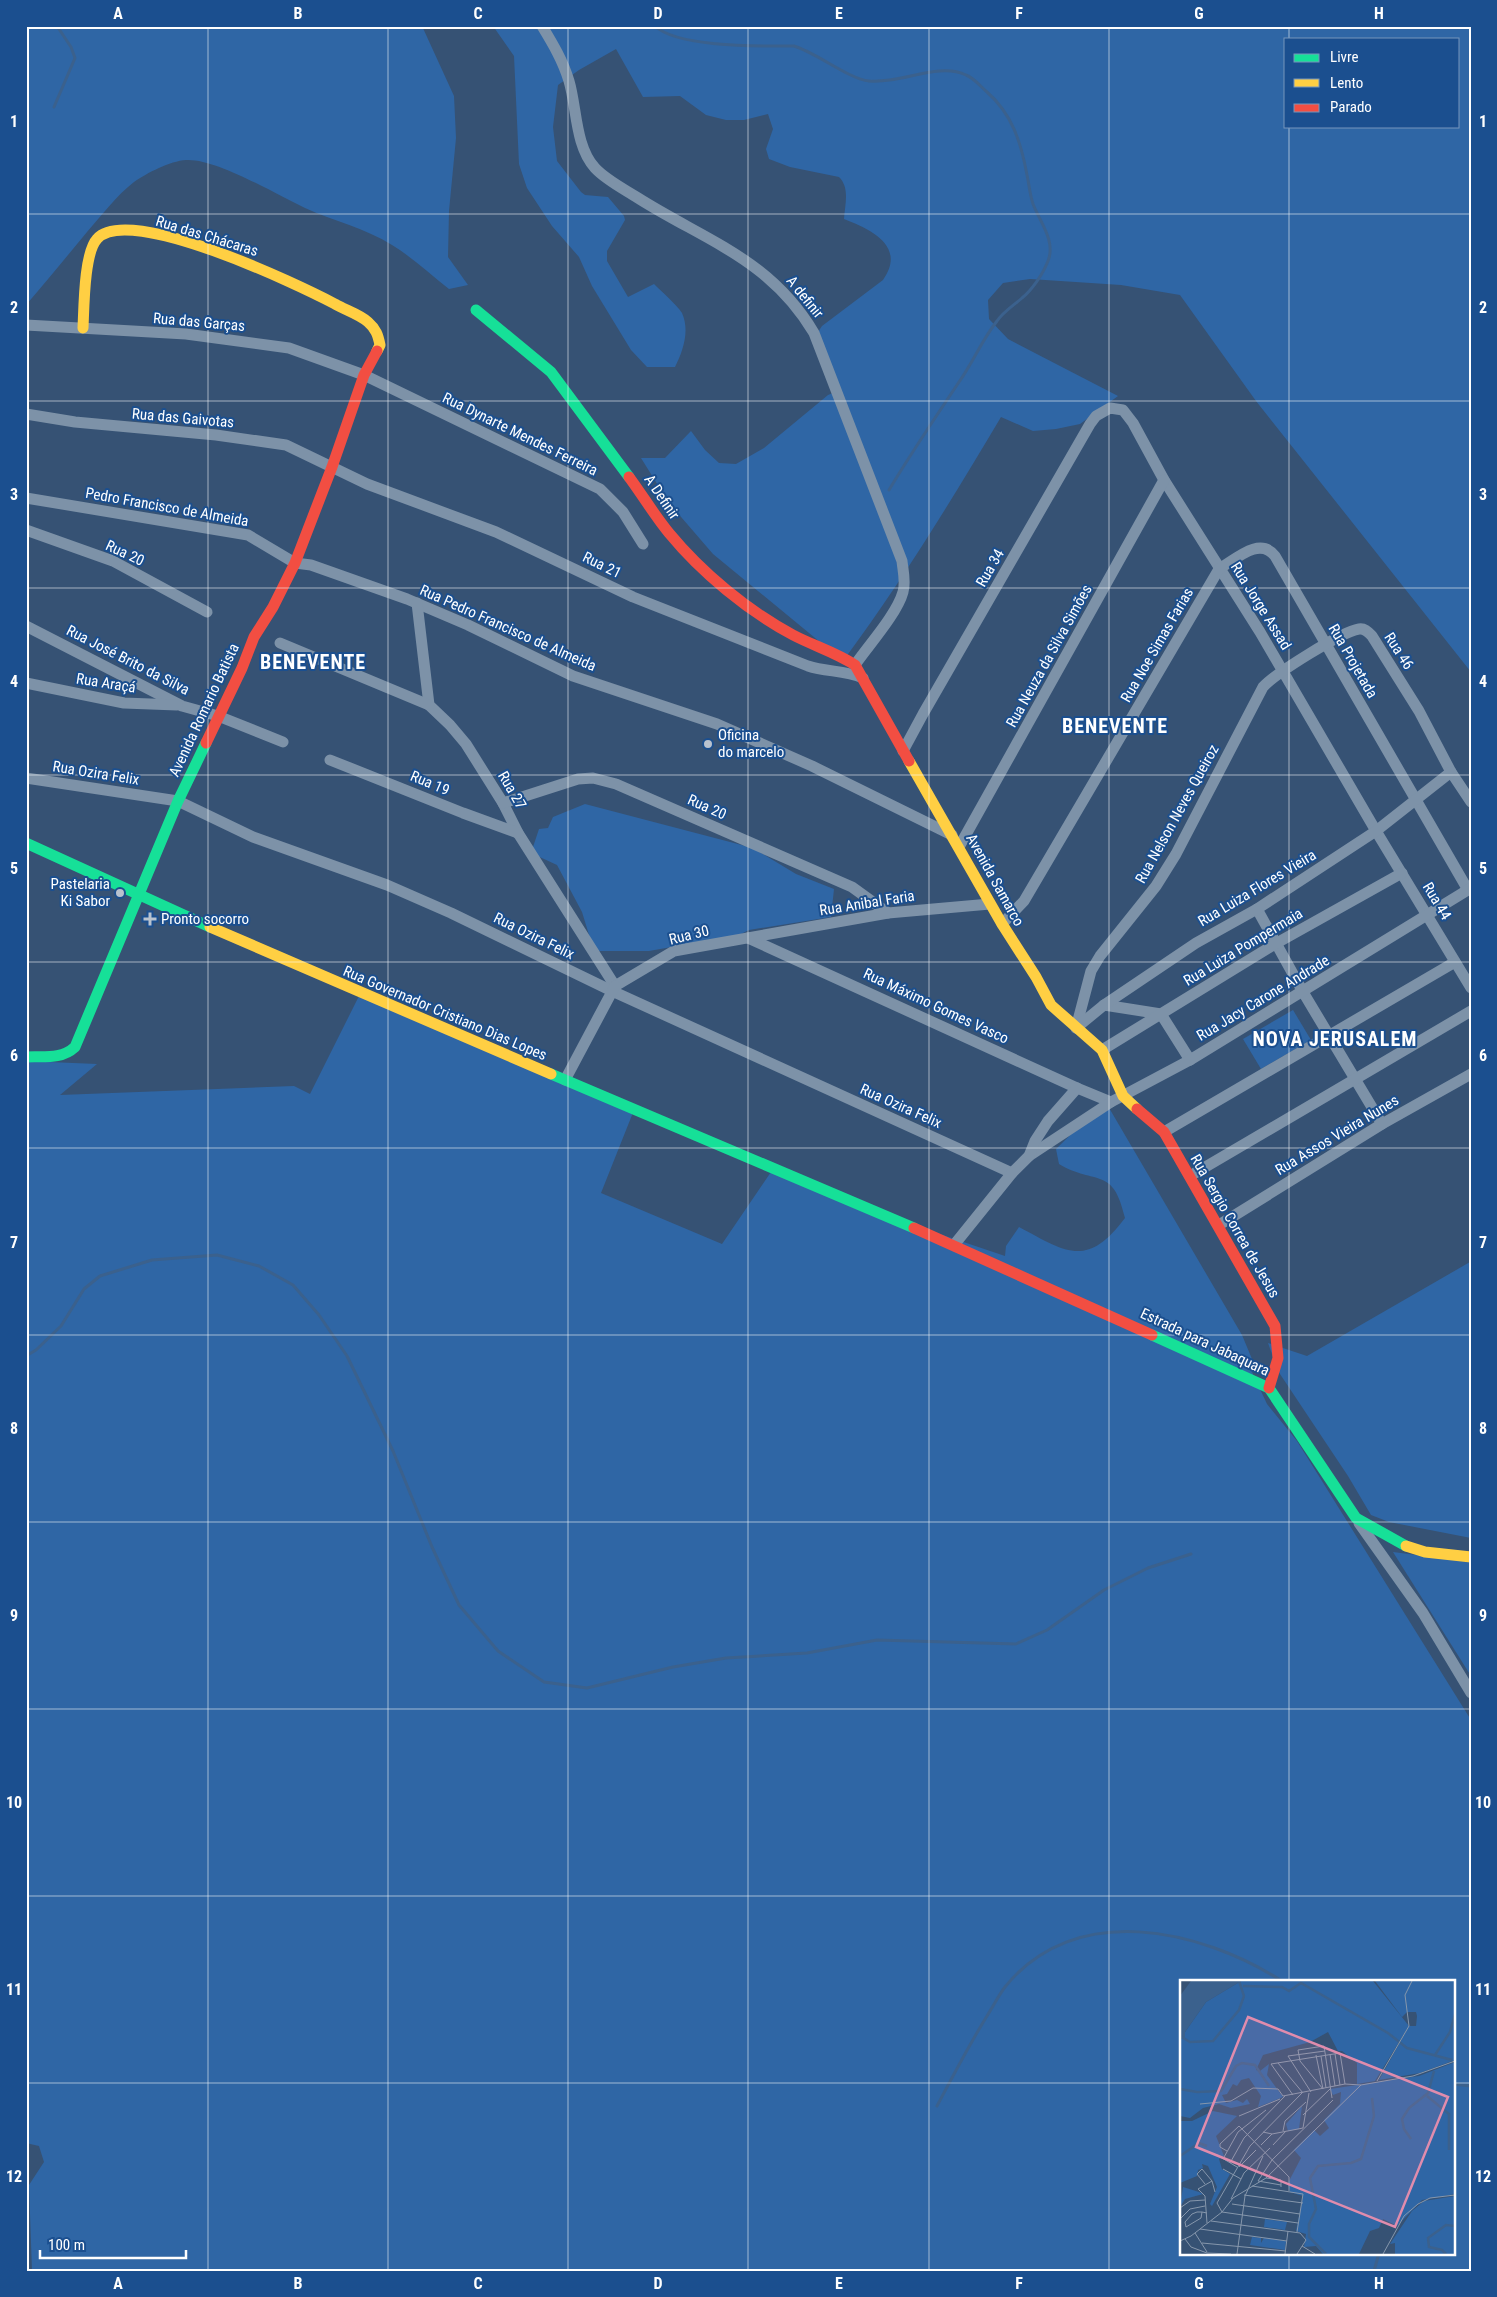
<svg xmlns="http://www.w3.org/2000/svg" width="1497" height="2297" viewBox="0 0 1497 2297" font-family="'Roboto Condensed',sans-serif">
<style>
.green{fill:#2f66a5;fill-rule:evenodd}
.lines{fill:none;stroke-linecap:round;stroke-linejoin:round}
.stream{stroke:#3b618d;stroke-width:3}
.street{stroke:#7d92a8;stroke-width:11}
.fast{stroke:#16e098;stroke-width:11}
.slow{stroke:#ffcf43;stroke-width:11}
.jam{stroke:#f24e42;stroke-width:11}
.grid{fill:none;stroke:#fff;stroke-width:1;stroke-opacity:0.55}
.poi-dot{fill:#b9c2ce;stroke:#1b4f8f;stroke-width:2}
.labels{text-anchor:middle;stroke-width:4;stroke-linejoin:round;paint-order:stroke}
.street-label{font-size:15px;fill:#fff;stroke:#1b4f8f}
.poi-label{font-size:15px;fill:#fff;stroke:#1b4f8f;text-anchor:start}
.district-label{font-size:20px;font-weight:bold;letter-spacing:1px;fill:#fff;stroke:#1b4f8f}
.inset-river{fill:none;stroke:#3b618d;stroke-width:2.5}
.inset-road{fill:none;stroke:#8697ac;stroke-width:1}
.view{fill:#e08cad;fill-opacity:0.15;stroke:#e08cad;stroke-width:2.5}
.inset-edge{fill:none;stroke:#fff;stroke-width:2.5}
.neatline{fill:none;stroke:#fff;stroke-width:2}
.grid-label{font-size:16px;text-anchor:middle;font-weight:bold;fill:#fff}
</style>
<rect width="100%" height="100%" fill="#365274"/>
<g class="green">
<path d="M 26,26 L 422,26 L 454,96 L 456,138 L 449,211 L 448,257 L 468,285 L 449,289 C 430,274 413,258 392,245 C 365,228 334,221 305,208 C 277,195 216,158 186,160 C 170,161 147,173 134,182 C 116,196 102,215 87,232 C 67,256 47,281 26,305 Z"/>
<path d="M 493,26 L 1471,26 L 1471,672 L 1256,401 L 1180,295 L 1121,285 L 1030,279 L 1003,283 L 988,300 L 989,319 L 1008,339 L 1118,396 L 1080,424 L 1056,429 L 1033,431 L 1001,417 C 951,501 901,583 843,661 L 713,554 L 669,503 L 641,458 L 665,458 L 691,431 L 705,450 L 719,463 L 736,464 L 764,448 L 828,395 L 833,393 L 818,332 L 822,326 L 883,280 C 907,246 870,229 844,219 C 845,204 850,188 839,177 L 790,167 L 769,159 L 766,149 L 773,129 L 768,114 L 744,120 L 726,120 L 706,115 L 680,96 L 643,97 L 616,49 L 579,70 L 558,85 L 553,127 L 557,161 L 581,192 L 585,195 L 608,197 L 624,216 L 625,220 L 607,251 L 607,261 L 628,297 L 654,284 C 662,292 677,305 682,313 C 690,331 683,351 675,367 L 647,367 L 631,350 L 592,286 L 579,257 L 552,226 L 527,188 L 519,164 L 514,56 ZM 1286,39 L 1458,39 L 1458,126 L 1286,126 Z"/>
<polygon points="585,804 753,848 796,874 834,889 831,917 749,930 739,935 649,951 594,951 582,912 557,865 531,853 539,829 548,828 553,817"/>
<path d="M 362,990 L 636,1105 L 601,1193 L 722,1244 L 775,1166 L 928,1230 L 1005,1256 L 1006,1246 L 1019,1227 C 1066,1252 1087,1269 1125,1218 C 1113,1165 1096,1186 1059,1164 L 1056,1149 L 1105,1101 L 1242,1335 L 1252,1359 L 1252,1372 L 1267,1404 L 1297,1441 L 1471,1720 L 1471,2271 L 32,2271 L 29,2185 L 44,2162 L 39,2146 L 26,2143 L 26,1061 L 97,1064 L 60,1095 L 294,1086 L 310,1094 ZM 1181,1981 L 1453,1981 L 1453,2253 L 1181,2253 Z"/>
<polygon points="1293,1010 1311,1040 1261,1069 1243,1039"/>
<polygon points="1471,1259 1471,1538 1389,1522 1371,1515 1348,1476 1278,1371 1268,1343 1307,1356 1470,1262"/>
<polygon points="1393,1552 1471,1562 1471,1676"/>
</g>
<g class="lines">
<g class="stream">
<path d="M 655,26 C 678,48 761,46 794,46 C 817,53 849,79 869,81 C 901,84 938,62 966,75 C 974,78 980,86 987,92 C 1012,114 1021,142 1027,175 C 1029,184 1030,195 1033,204 C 1040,222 1056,241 1048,261 C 1043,274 1032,290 1022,298 C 1013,306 1004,311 997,321 C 982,340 973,362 959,382 C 935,418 911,453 889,490"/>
<polyline points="54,107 75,58 71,47 57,26"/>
<polyline points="26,1356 36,1350 61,1326 84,1289 100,1276 152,1260 217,1255 259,1266 293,1285 319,1315 347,1356 393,1451 432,1547 459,1605 498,1651 544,1682 587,1688 673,1667 726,1658 807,1653 877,1640 1016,1644 1047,1630 1104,1590 1148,1568 1191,1554"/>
<polyline points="1453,2084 1471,2086"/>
<path d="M 937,2106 C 953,2076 969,2045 987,2016 C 993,2007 998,1996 1005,1987 C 1075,1900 1200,1929 1282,1981"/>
<polyline points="1374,2271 1379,2253"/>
</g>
<g class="street">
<path d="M 542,26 C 553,44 563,61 569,81 C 577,108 575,146 595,168 C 606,180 624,189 638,198 C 706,241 770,259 814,333 L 902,561 C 903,571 906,582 903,592 C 897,614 868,646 855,665"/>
<polyline points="26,325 186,334 289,348 364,375 600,489 623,512 643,544"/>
<path d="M 26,414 L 75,422 L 216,435 L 286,445 L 367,484 L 496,532 L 633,597 L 808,666 C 826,672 845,670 863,678"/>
<polyline points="26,498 248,535 295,563 311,565 407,599 468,625 573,676 717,724 812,766 952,835"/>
<polyline points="26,530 113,561 207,612"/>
<polyline points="417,603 429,705 450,725 466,744 503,803 518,833 615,986"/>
<polyline points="26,626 182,706 218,716 283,742"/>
<polyline points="280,643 429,705"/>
<polyline points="26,683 124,703 177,705"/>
<polyline points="903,751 923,714 1090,424 1096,416 1110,408 1123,410 1133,423 1164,480 1260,632 1376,831 1471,988"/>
<polyline points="330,760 463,813 518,833"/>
<polyline points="26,778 178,801 253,837 387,885 451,913 612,991 1012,1173"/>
<polyline points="503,803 578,779 593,778 616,784 852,887 888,913"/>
<polyline points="959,847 1164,480"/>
<polyline points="1257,909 1303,992 1382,1124"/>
<path d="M 1002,924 L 1024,901 L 1219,569 C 1236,559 1260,536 1275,556 L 1468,890"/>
<polyline points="748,938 1077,1088 1111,1102"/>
<polyline points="615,986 674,951 888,913 990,904"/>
<polyline points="1104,1005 1161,1014 1190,1060"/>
<path d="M 1076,1028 L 1091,971 L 1100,956 L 1156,886 L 1176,854 L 1263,687 C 1276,673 1341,632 1359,629 C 1365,628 1368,632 1372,636 L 1419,711 L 1451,772 L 1471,802"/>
<polyline points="1076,1028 1104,1005 1196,943 1257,909 1376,831 1451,772"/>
<polyline points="1102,1050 1275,944 1402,873"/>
<polyline points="565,1080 615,986"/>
<polyline points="1164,1132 1455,962"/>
<polyline points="1029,1156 1111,1102 1190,1060 1471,888"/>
<polyline points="1190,1176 1471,1011"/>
<polyline points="1219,1225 1382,1124 1471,1074"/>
<polyline points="954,1245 1012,1173 1029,1156 1035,1141 1048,1121 1077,1088"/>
<polyline points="1359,1523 1423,1613 1471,1693"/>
</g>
<g class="fast">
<polyline points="476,310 551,372 629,477"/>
<polyline points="26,843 210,927"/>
<path d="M 26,1057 C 43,1056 61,1060 75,1047 L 178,801 L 206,743"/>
<polyline points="551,1074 914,1228"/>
<polyline points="1152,1335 1269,1388 1356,1518 1406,1546"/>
</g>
<g class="slow">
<path d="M 83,328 C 84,308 84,253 97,239 C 128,203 299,285 335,304 C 345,310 359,314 368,322 C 376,329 378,335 380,345 L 377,351"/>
<polyline points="909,761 1002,924 1036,977 1051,1005 1102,1050 1123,1096 1137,1109"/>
<polyline points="210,927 551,1074"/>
<polyline points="1406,1546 1425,1552 1471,1557"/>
</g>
<g class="jam">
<path d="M 629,477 C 643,496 655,516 669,533 C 702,573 748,611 793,635 C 814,646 835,652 855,665 L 909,761"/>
<polyline points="206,743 242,668 254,637 273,607 295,563 332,467 364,375 377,351"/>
<polyline points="1137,1109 1164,1132 1275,1326 1278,1358 1269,1388"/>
<polyline points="914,1228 1152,1335"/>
</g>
</g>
<path class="grid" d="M 208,26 L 208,2271M 388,26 L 388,2271M 568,26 L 568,2271M 748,26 L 748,2271M 929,26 L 929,2271M 1109,26 L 1109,2271M 1289,26 L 1289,39M 1289,126 L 1289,1981M 26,214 L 1471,214M 26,401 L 1471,401M 26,588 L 1471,588M 26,775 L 1471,775M 26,962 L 1471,962M 26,1148 L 1471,1148M 26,1335 L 1471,1335M 26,1522 L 1471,1522M 26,1709 L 1471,1709M 26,1896 L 1471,1896M 26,2083 L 1181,2083M 1453,2083 L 1471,2083M 1289,2253 L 1289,2271"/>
<g class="poi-dot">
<circle cx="708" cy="744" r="5"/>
<circle cx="120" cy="893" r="5"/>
<path d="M147.5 911.5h5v5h5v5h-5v5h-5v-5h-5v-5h5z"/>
</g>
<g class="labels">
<g class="street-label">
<text transform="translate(207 236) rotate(17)" y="5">Rua das Chácaras</text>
<text transform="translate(805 297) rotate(51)" y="5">A definir</text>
<text transform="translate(199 322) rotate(5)" y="5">Rua das Garças</text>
<text transform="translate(183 418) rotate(5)" y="5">Rua das Gaivotas</text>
<text transform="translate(520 434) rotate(26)" y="5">Rua Dynarte Mendes Ferreira</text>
<text transform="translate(662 497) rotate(56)" y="5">A Definir</text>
<text transform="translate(167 507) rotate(10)" y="5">Pedro Francisco de Almeida</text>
<text transform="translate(125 553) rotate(25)" y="5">Rua 20</text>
<text transform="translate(602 565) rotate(26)" y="5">Rua 21</text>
<text transform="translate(990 568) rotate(-60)" y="5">Rua 34</text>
<text transform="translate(1261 606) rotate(58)" y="5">Rua Jorge Assad</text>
<text transform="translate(508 628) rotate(24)" y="5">Rua Pedro Francisco de Almeida</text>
<text transform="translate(1157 645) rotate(-60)" y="5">Rua Noe Simas Farias</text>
<text transform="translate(1399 651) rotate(57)" y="5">Rua 46</text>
<text transform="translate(1049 656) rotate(-61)" y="5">Rua Neuza da Silva Simões</text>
<text transform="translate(128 660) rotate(27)" y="5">Rua José Brito da Silva</text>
<text transform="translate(1353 661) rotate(60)" y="5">Rua Projetada</text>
<text transform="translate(106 683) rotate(9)" y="5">Rua Araçá</text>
<text transform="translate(204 710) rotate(-65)" y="5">Avenida Romario Batista</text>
<text transform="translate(96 773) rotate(9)" y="5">Rua Ozira Felix</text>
<text transform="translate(430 783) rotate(23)" y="5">Rua 19</text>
<text transform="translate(512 790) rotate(60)" y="5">Rua 27</text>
<text transform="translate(707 807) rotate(24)" y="5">Rua 20</text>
<text transform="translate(1177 814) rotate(-61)" y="5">Rua Nelson Neves Queiroz</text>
<text transform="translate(995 880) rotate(61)" y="5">Avenida Samarco</text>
<text transform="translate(1257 888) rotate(-31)" y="5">Rua Luiza Flores Vieira</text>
<text transform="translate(1437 901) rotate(59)" y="5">Rua 44</text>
<text transform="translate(867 903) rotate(-9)" y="5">Rua Anibal Faria</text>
<text transform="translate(689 935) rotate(-14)" y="5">Rua 30</text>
<text transform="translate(534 936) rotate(26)" y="5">Rua Ozira Felix</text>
<text transform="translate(1243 947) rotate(-31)" y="5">Rua Luiza Pompermaia</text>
<text transform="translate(1263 998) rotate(-31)" y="5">Rua Jacy Carone Andrade</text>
<text transform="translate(936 1006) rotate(25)" y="5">Rua Máximo Gomes Vasco</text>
<text transform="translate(445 1013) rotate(23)" y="5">Rua Governador Cristiano Dias Lopes</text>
<text transform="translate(901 1106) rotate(24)" y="5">Rua Ozira Felix</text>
<text transform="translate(1337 1135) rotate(-31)" y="5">Rua Assos Vieira Nunes</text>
<text transform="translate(1235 1226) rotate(60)" y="5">Rua Sergio Correa de Jesus</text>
<text transform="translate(1205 1342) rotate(25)" y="5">Estrada para Jabaquara</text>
</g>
<g class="poi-label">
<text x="718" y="740">Oficina<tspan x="718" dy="17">do marcelo</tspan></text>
<text x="110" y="889" text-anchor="end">Pastelaria<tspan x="110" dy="17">Ki Sabor</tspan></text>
<text x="161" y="924">Pronto socorro</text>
</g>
<g class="district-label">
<text x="313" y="669">BENEVENTE</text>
<text x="1115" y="733">BENEVENTE</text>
<text x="1335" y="1046">NOVA JERUSALEM</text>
</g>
</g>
<g transform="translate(1180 1980)">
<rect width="275" height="275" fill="#365274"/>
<path d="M 61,1 L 193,1 L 229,46 L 195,101 L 177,104 L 177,83 L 162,71 L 158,71 L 148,52 L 130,62 L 83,75 L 76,90 L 80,91 L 89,84 L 87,95 L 103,117 L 78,127 L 81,116 L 69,98 L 61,100 L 57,106 L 53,104 L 47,114 L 42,115 L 46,123 L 57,120 L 63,123 L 67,119 L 70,124 L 51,128 L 39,124 L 23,128 L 10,138 L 0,136 L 0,59 L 4,57 L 5,52 L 26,22 ZM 195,1 L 275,1 L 275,80 L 240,93 L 199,100 L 229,46 L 236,46 L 237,36 L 236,32 L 227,32 L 222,37 ZM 275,82 L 275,214 L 242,220 L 217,246 L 203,239 L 199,248 L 190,251 L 179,274 L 143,274 L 136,266 L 124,267 L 126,254 L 116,251 L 123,216 L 110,212 L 108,203 L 121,178 L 114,170 L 134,150 L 140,156 L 149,148 L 144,140 L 160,124 L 161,112 L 153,115 L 150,109 L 239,96 ZM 122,126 L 119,149 L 108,151 L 106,144 ZM 33,131 L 57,136 L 36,156 L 44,176 L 39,179 L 42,189 L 50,194 L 32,226 L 30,224 L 37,207 L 28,186 L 22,184 L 23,188 L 18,190 L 17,196 L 0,203 L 0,141 L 12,141 ZM 3,207 L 19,212 L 23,214 L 5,219 L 0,227 ZM 275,216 L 275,274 L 215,274 L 215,263 L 210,264 L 232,231 L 244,221 ZM 85,239 L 107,242 L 105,250 L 84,247 ZM 72,257 L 81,258 L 81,263 L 84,258 L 106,261 L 105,270 L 70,265 Z" fill="#2f66a5"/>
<path d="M 11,1 L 61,1 L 26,22 L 5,52 L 5,57 L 0,59 L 0,16 Z" fill="#3b618d"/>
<path class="inset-river" d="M 63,6 L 102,7 L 109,11 L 121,3 L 208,53 L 227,68 L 272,80M 0,56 L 10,62 L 33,61 L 59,30 L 64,16 L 59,1M 255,75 L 270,52 L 275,34M 0,109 L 17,112 L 41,111 L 56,86 L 62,83 L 75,85 L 89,106M 247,116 L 269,134 L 269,170M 231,159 L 224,149 L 222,139 L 229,128 L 248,113 L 254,91M 0,176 L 19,163 L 27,166M 146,274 L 129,257 L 129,244 L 136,229 L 130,198 L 138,186 L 171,183 L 181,179 L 194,136 L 192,118M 266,274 L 262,270 L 249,267 L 248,258 L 266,245 L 275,246"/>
<path class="inset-road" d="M 150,74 L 155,106M 155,74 L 160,105M 136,75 L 143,109M 141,76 L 146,108M 98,83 L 123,113M 197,101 L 229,46 L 225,15 L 232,1M 143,109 L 120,81 L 118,70 L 144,66 L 152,118M 131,112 L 108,76 L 145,71M 113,115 L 91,84 L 160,73 L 165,104M 103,116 L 165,104 L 181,105M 20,124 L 51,121 L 73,108 L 98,109 L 103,116M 123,135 L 150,109M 59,136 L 100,119M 123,148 L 129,113M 103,151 L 105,141 L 126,122M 83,152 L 92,154 L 123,148M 81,165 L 92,154M 93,165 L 106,151M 47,171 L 40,167 L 40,164 L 59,146 L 109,197 L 109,211M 37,175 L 57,187M 43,179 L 58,152 L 86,130M 50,183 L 64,158 L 105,116M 59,187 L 76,170M 43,189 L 61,199M 86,198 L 101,200 L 101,207M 25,204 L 17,194 L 22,189 L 32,201 L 35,212M 101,205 L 78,201 L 92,180 L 153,120M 72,206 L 123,214 L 117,252M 64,215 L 123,223M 51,219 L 64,193 L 90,168M 52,224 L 120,234M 0,228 L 10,221 L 25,220M 22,232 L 21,238 L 6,247 L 5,242 L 12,234 L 17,232 L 22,232 L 27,233M 42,232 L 37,223 L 70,166 L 122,113M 42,232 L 118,243M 0,239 L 10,229 L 25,226M 31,241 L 120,253 L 126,260 L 117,274M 27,243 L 25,216 L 18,209 L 32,201M 20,249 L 107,261M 15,253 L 27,272M 5,259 L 11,267 L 27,273 L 51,274M 0,261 L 11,256 L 42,232 L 53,218 L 86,198 L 181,105 L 233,96 L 275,81M 22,263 L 106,271M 122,266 L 135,274M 57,274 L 65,216 L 83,176M 105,274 L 108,251M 203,274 L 224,236 L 238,224 L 250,218 L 275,215"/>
<path class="view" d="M 68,37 L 268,117 L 215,247 L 16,167 Z"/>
<rect width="275" height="275" class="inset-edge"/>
</g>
<rect width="1497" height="2297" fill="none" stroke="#1b4f8f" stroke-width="55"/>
<rect x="1284" y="38" width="175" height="90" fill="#1b4f8f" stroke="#7695bc"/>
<rect x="1294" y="54" width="25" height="8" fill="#16e098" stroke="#7695bc"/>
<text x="1330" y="62" font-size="15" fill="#ffffff">Livre</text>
<rect x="1294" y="79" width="25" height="8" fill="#ffcf43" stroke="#7695bc"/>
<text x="1330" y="88" font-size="15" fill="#ffffff">Lento</text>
<rect x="1294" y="104" width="25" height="8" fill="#f24e42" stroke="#7695bc"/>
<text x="1330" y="112" font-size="15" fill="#ffffff">Parado</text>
<path d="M40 2250v8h146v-8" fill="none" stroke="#ffffff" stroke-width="2.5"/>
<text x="48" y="2250" font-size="15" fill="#ffffff" stroke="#1b4f8f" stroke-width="4" paint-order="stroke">100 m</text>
<rect x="28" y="28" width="1442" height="2242" class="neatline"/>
<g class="grid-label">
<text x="118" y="19">A</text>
<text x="298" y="19">B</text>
<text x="478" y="19">C</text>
<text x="658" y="19">D</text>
<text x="839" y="19">E</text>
<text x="1019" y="19">F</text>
<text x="1199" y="19">G</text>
<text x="1379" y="19">H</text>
<text x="14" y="127">1</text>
<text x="1483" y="127">1</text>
<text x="14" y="313">2</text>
<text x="1483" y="313">2</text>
<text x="14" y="500">3</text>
<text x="1483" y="500">3</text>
<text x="14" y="687">4</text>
<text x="1483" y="687">4</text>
<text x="14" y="874">5</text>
<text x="1483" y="874">5</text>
<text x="14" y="1061">6</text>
<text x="1483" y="1061">6</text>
<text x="14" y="1248">7</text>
<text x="1483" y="1248">7</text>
<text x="14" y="1434">8</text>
<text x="1483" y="1434">8</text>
<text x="14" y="1621">9</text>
<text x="1483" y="1621">9</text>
<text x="14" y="1808">10</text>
<text x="1483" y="1808">10</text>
<text x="14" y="1995">11</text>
<text x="1483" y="1995">11</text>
<text x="14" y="2182">12</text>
<text x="1483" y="2182">12</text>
<text x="118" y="2289">A</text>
<text x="298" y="2289">B</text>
<text x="478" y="2289">C</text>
<text x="658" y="2289">D</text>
<text x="839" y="2289">E</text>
<text x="1019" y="2289">F</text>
<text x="1199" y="2289">G</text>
<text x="1379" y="2289">H</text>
</g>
</svg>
